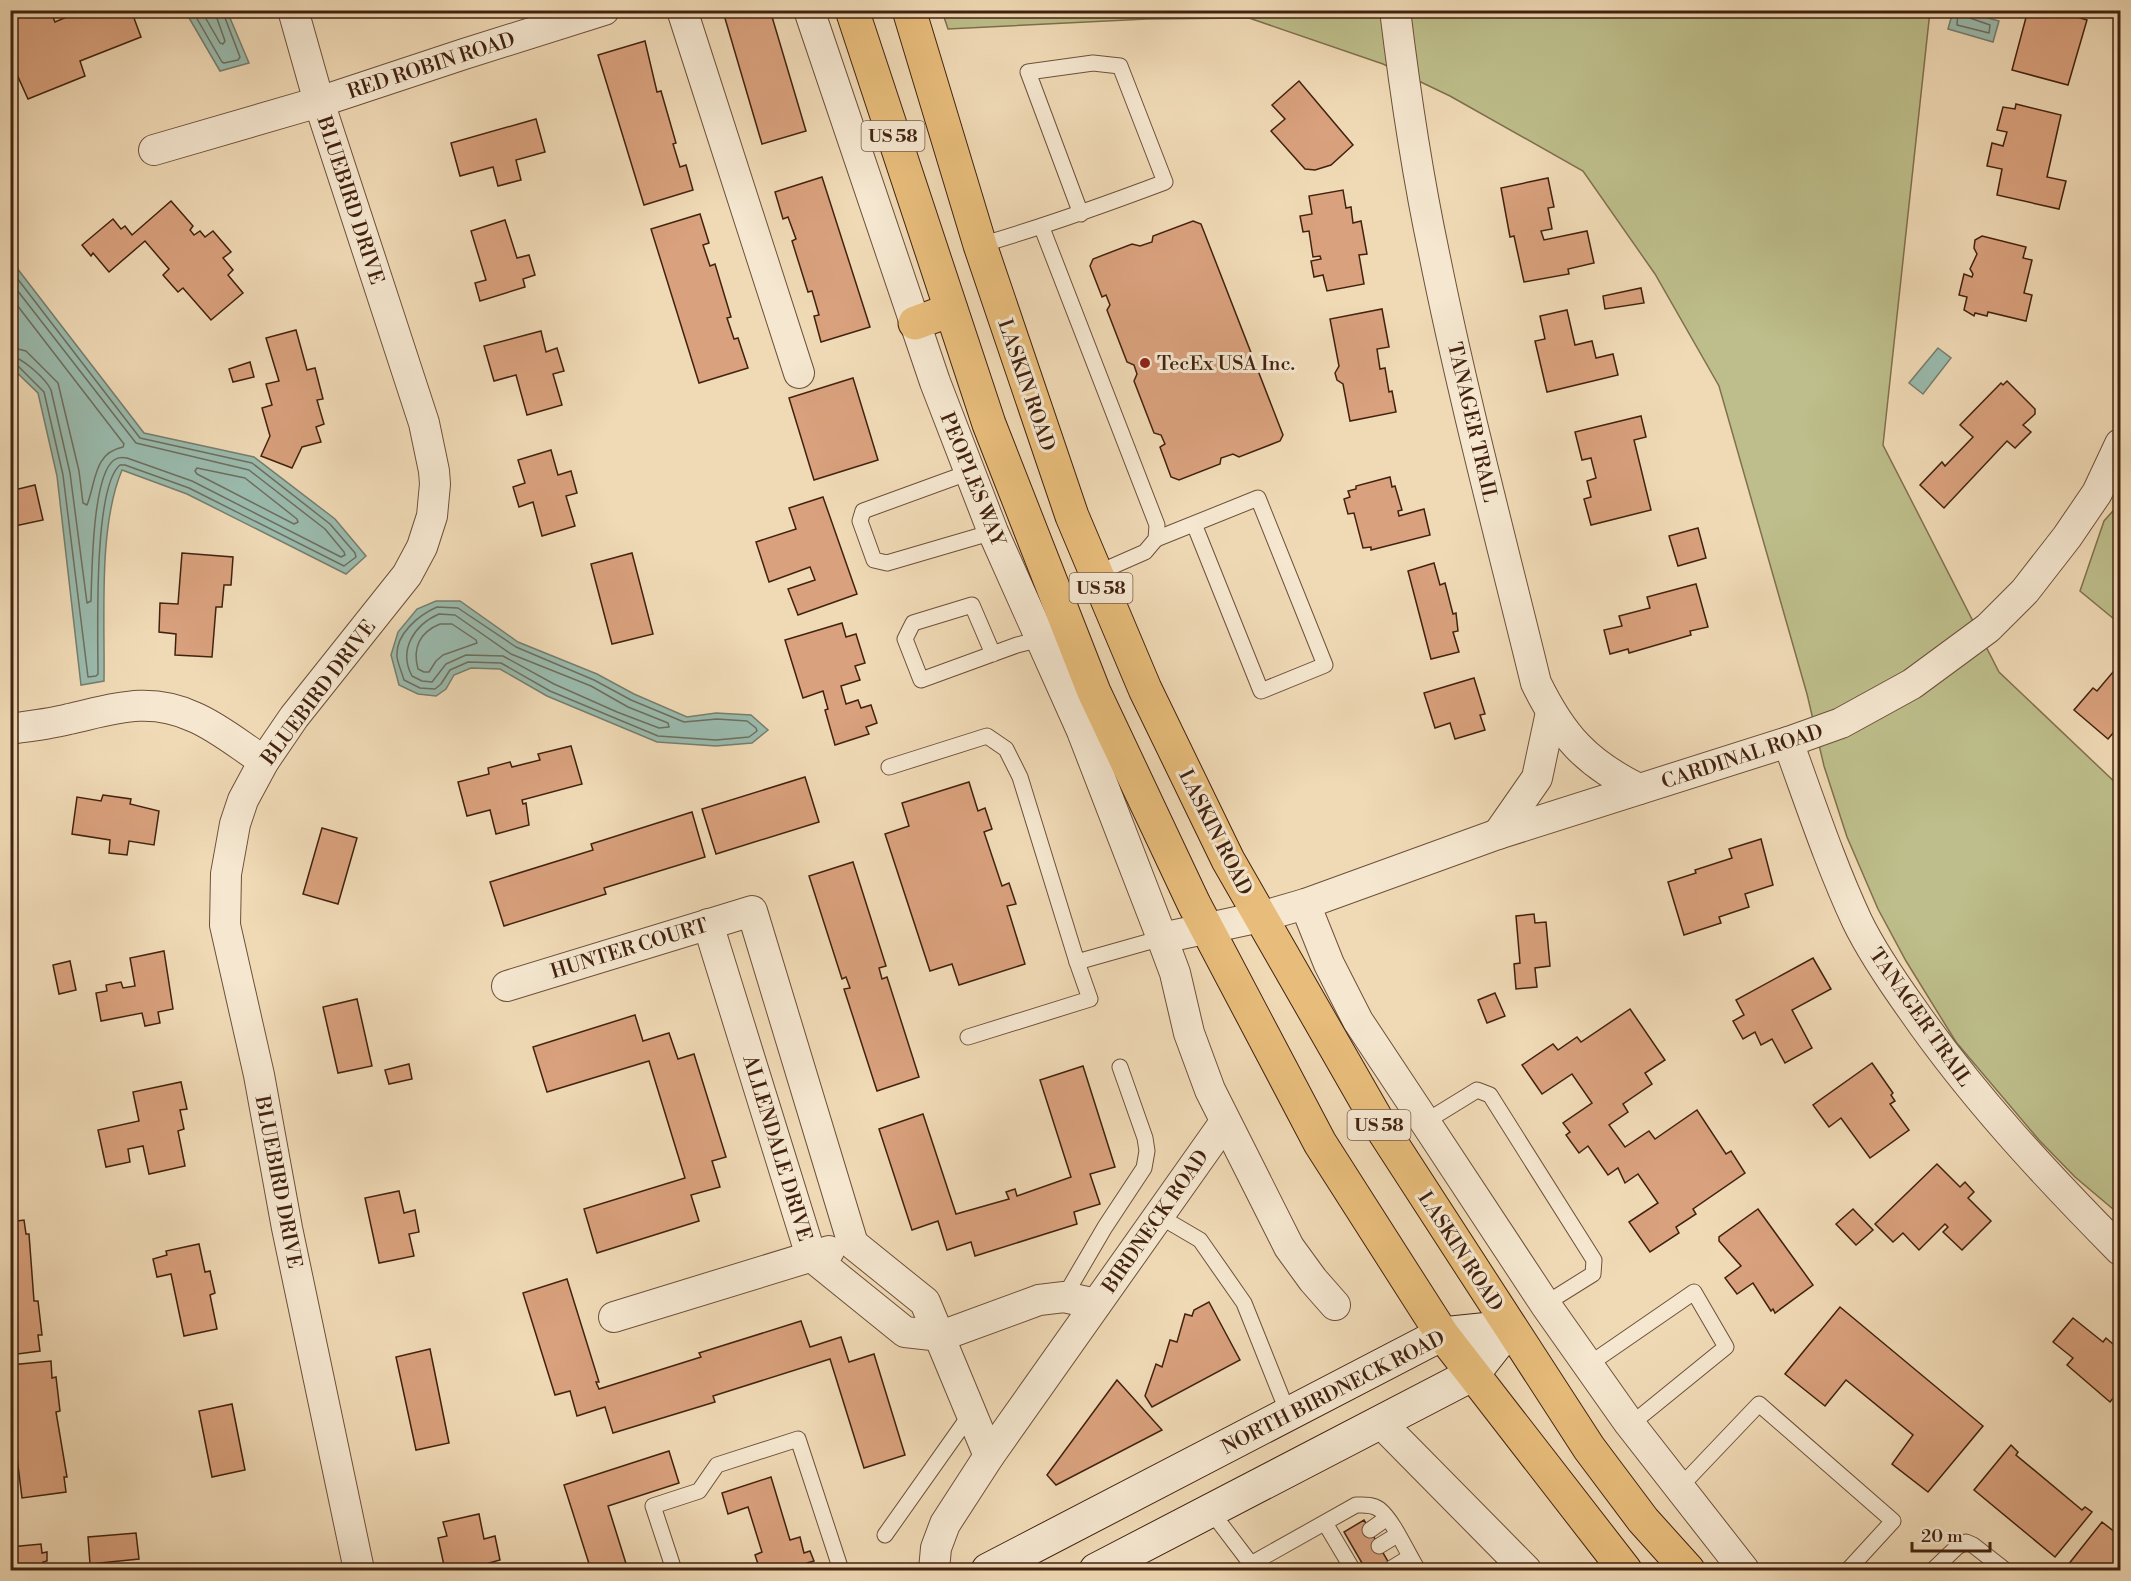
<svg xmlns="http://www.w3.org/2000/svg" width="2131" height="1581" viewBox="0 0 2131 1581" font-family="'Libre Bodoni',serif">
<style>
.green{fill:#bdbe8b;stroke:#80704d;stroke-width:1.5}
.water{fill:#9abbae;stroke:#777e6e;stroke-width:1.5}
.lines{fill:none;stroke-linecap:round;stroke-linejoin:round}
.shore{stroke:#6e6e5e;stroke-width:1.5}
.building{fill:#d9a17d;stroke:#42220f;stroke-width:1.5}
.lane-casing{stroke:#6e5039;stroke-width:17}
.street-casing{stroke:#6e5039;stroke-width:32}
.secondary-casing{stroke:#42220f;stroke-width:35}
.primary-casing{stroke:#42220f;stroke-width:35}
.lane{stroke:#f5e7d0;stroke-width:15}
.street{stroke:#f5e7d0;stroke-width:30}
.secondary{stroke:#f5e7d0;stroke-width:33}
.primary{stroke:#e8bd7b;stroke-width:33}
.poi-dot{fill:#8f2418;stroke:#f5e7d0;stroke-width:2}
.labels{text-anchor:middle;stroke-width:6;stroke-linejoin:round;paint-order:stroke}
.shield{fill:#f5e7d0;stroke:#785d49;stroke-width:1.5}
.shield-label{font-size:18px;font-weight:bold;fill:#42220f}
.street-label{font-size:20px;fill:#42220f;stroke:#f5e7d0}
.poi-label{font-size:20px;fill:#42220f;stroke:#f5e7d0;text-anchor:start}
</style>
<rect width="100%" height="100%" fill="#f0dab6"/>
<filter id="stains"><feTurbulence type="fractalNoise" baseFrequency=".00333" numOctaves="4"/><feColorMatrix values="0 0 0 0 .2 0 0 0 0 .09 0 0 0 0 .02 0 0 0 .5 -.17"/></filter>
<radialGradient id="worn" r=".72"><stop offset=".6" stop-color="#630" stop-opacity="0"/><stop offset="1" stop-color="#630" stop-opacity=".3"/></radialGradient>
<g class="green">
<polygon points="942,11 1930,11 1883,445 1999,672 2120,787 2120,1215 2075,1177 2039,1140 1956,1042 1906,961 1878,909 1847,837 1824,766 1807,694 1719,386 1655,274 1583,171 1450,96 1383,64 1249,18 1147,19 948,29"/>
<polygon points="2120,503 2120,624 2080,591 2104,521"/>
</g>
<g class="water">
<polygon points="185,11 227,11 249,63 220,71"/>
<polygon points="1953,11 1963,11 1999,21 1993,42 1948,29"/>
<path d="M 10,259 L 144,433 L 254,457 L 335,519 L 366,556 L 346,574 L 187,494 L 122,470 C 98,527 105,618 104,681 L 81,685 L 57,476 L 38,393 L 11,367 Z"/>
<polygon points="1938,348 1951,358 1923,394 1909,383"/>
<polygon points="436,601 460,601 518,642 597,674 634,694 687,717 716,713 751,715 768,730 752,743 716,746 657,742 547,696 500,669 471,668 454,675 446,689 436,696 418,694 399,685 391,655 398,632 417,609"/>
</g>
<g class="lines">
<g class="shore">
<polyline points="192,10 222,62 224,63 238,60 240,57 222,10"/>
<polyline points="201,10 220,43 223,44 225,41 214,10"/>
<polyline points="1958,10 1957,25 1989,33 1990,25 1970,18 1967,10"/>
<path d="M 10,269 L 140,438 L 252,463 L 330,524 L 355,553 L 356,557 L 344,566 L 189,488 L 125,465 L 120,465 C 93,487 98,636 98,674 L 96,676 L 88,677 L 63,475 L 44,392 L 17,365 L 10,363"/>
<path d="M 10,281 L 136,443 L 249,470 L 325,529 L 344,552 L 345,555 L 341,557 L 192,481 L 127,458 C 122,457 118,457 114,460 C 92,476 92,574 91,601 L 87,603 L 70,473 L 51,390 C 46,379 22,357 10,356"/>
<path d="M 10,296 L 124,444 L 123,447 C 93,453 96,483 87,505 L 83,503 L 79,471 L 58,383 L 26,351 L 10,347"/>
<polygon points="197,468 245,478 297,519 298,522 294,524 197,474 195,471"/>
<path d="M 437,607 L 458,608 L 516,647 L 594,680 L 631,700 L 684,722 L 717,719 L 747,721 L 756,728 L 757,731 L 749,737 L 716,740 L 658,736 L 550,691 L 501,663 L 468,662 L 450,670 L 441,684 L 435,689 L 420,688 L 404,680 C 402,673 398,664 397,657 C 395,634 419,615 437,607 Z"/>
<path d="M 439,614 L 455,615 L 511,654 L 591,686 L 628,707 L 668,723 L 669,727 L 659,728 L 617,712 L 554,684 L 503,656 L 466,655 L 446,664 L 432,682 L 422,681 L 412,676 C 398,650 414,625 439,614 Z"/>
<path d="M 440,624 L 452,624 L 476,640 L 477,643 L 443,655 L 436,661 L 429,672 L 424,672 L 418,669 C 412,648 420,632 440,624 Z"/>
</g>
</g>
<g class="building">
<polygon points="10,10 50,10 55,22 83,10 131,10 141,37 80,61 85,76 28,99 10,59"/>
<polygon points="738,10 770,10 806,131 762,144 724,15"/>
<polygon points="2028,10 2055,10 2087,20 2068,85 2012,70"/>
<polygon points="645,41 657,92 661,91 676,143 673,144 680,167 686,165 693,190 644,205 598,55"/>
<polygon points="1299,81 1353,145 1331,165 1315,170 1305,169 1271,131 1285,119 1272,105"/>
<polygon points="2016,104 2061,115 2047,177 2066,181 2059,209 1997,195 2002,169 1987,166 1992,143 2003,146 2007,132 1997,130 2003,107 2015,109"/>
<polygon points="536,119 545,152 516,160 521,180 498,186 493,167 460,176 451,143"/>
<polygon points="822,177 870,327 821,342 814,316 819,315 812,291 808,292 792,241 796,239 788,217 783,219 775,192"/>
<polygon points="1548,178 1554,207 1548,208 1552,229 1541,231 1544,240 1587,231 1594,263 1568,269 1569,274 1524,282 1514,236 1510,237 1501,188"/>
<polygon points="1343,190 1346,208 1351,207 1353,223 1361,221 1367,254 1359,255 1364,284 1327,291 1323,275 1314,277 1311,261 1321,259 1320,256 1313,257 1309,231 1303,232 1300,216 1312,214 1309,196"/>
<polygon points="171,201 193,226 190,230 194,235 200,231 205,237 213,231 231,252 223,258 233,270 228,275 243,293 211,320 183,288 178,292 163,275 169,269 145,241 109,272 93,253 91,256 82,245 113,219 121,229 125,226 132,235"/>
<polygon points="700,214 709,243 703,245 710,266 715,264 731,317 727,318 734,339 738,338 748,368 699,383 651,229"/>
<polygon points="505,220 517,258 529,255 535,275 523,279 525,287 480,301 475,283 486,280 471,231"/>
<polygon points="1193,221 1201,224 1283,435 1280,441 1239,457 1233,454 1221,458 1220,464 1179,480 1171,477 1160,447 1165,444 1161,435 1154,433 1134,381 1137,374 1134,365 1127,362 1107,310 1110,305 1106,295 1102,297 1090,266 1093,259 1132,244 1140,246 1152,242 1153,236"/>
<polygon points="1982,236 2026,247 2023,258 2032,260 2024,293 2032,295 2026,321 1988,312 1987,316 1975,313 1974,316 1964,310 1967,297 1959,295 1964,274 1972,277 1973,274 1970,269 1977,254 1974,248 1975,240"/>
<polygon points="1641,288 1644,303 1605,309 1603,296"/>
<polygon points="1382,309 1389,347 1377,349 1380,369 1385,368 1389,392 1392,391 1396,412 1350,421 1343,384 1337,380 1335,373 1339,366 1330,319"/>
<polygon points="1567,310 1575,345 1592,341 1596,358 1613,354 1618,375 1547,392 1535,341 1545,339 1540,316"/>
<polygon points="296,330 307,370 315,368 323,399 317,400 324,424 316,427 321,442 302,447 292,468 261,456 270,436 262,408 272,405 266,384 279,381 266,338"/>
<polygon points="541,331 546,352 557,348 564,371 553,374 562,405 527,415 516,375 494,381 484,346"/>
<polygon points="250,362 254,377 233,382 229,369"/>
<polygon points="853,378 878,460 814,480 789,398"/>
<polygon points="2007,381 2035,409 2035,414 2023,425 2031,432 2015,448 2007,441 1944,508 1920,485 1942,462 1945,466 1973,437 1960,425 2001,383 2003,385"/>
<polygon points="1641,416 1646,437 1634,440 1651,510 1591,525 1584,499 1591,497 1587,481 1596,478 1591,458 1582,460 1575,432"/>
<polygon points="551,450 558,475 571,471 577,493 566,496 575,526 542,536 533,502 519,507 513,487 525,483 518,460"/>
<polygon points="1390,477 1392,487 1395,486 1402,510 1398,511 1399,516 1424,509 1430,535 1371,550 1371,547 1363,548 1354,513 1348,514 1344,499 1350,497 1348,491 1356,489 1356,486"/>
<polygon points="35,485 43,520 10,527 10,491"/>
<polygon points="823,497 857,594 798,615 788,589 815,580 810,567 769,582 756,542 796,529 789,508"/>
<polygon points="1698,528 1706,558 1678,566 1669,536"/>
<polygon points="182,553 233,557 231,585 224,585 222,607 216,607 212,657 175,655 176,634 159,632 160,603 178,604"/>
<polygon points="632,553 653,634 612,644 591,564"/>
<polygon points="1434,563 1440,585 1445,583 1453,614 1456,613 1458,631 1453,632 1459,652 1431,659 1408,571"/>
<polygon points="1696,584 1708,627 1690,631 1691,635 1629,653 1628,649 1610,654 1604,630 1622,626 1619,616 1650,608 1647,597"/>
<polygon points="842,623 846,637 856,634 865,663 855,666 860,680 841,686 846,704 858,700 861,708 871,705 877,723 866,727 869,734 835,745 825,710 828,709 823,691 803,698 785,640"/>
<polygon points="2120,657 2120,725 2108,739 2074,710 2093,688 2097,691 2119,665 2116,663"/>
<polygon points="1474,678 1485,714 1480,715 1485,730 1455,739 1450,723 1435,728 1424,693"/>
<polygon points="571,746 582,784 522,800 523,804 526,803 529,825 496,834 490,810 467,816 458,782 489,774 488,768 510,762 512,767 540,760 538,754"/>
<polygon points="805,777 819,822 716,854 702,809"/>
<polygon points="969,782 978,811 985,808 992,829 984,832 1002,886 1009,883 1016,904 1007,906 1025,964 959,985 952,964 930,971 885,834 909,826 902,803"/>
<polygon points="103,795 131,799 130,804 159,811 154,845 129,841 127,855 109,853 110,840 72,834 77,797 101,801"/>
<polygon points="692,812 705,857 604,888 606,894 504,926 490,882 593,850 591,844"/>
<polygon points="322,828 357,838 338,904 303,894"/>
<polygon points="1761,839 1773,885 1745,894 1749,907 1719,917 1721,923 1684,935 1668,882 1696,873 1695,870 1732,858 1729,849"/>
<polygon points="853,862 886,966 879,968 882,979 887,977 919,1077 877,1091 844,989 850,988 846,977 842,979 809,876"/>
<polygon points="1534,914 1535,923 1546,922 1550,966 1535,968 1537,987 1516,989 1514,964 1520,963 1516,916"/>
<polygon points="164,951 173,1009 158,1012 160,1023 145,1026 142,1013 101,1021 96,993 107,991 106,985 121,982 123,988 135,986 130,958"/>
<polygon points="1813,958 1831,989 1792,1010 1812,1048 1785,1063 1772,1039 1761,1045 1755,1032 1743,1039 1733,1021 1744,1015 1736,1000"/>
<polygon points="70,961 76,990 59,994 53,965"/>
<polygon points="1495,993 1505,1016 1487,1023 1478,1000"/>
<polygon points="357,999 372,1066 338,1073 323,1007"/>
<polygon points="1630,1009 1665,1060 1645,1073 1652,1084 1623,1104 1628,1112 1609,1125 1625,1147 1649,1131 1655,1139 1697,1110 1726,1154 1731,1151 1745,1173 1693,1209 1696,1214 1676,1227 1679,1233 1650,1252 1629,1222 1658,1203 1638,1174 1625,1183 1618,1168 1608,1175 1588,1146 1579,1153 1566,1135 1570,1132 1563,1123 1592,1103 1572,1074 1542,1094 1522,1065 1553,1044 1558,1050 1577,1037 1581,1042"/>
<polygon points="635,1015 643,1041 669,1033 678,1059 694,1054 726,1157 712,1161 720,1187 691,1195 699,1221 597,1253 584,1209 685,1178 649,1061 547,1092 533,1047"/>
<polygon points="1872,1063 1893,1093 1891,1095 1895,1101 1890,1104 1909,1130 1870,1158 1841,1118 1829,1127 1813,1105"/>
<polygon points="409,1064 412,1079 389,1084 385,1070"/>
<polygon points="1083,1066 1115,1167 1090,1174 1100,1204 1074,1212 1077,1224 975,1256 971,1242 947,1250 938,1221 912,1230 879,1129 923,1114 956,1214 1009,1199 1006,1192 1015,1189 1017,1196 1071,1177 1040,1080"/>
<polygon points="181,1082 187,1109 180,1110 184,1129 178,1131 185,1166 149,1174 143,1146 128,1149 130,1162 106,1167 98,1130 139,1121 133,1092"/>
<polygon points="1937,1164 1960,1187 1965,1182 1974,1192 1968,1198 1991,1221 1962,1250 1943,1232 1948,1227 1945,1224 1919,1250 1903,1233 1893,1242 1875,1224"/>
<polygon points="399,1191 404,1213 415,1210 419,1232 409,1234 414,1256 379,1263 365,1198"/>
<polygon points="1758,1209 1813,1285 1775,1313 1773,1309 1771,1311 1753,1283 1737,1294 1725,1278 1741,1266 1719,1241 1719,1237"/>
<polygon points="1853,1209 1873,1230 1856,1245 1836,1224"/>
<polygon points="24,1220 26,1234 29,1234 34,1301 38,1301 42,1335 38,1335 40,1351 10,1355 10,1222"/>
<polygon points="199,1244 205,1272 210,1271 215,1293 210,1295 217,1329 184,1336 171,1274 157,1277 153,1259 167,1255 166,1251"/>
<polygon points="567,1279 599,1382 596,1382 599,1389 701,1357 699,1353 801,1321 810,1347 841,1337 849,1362 874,1354 905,1455 864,1468 830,1359 713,1396 715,1402 613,1433 605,1407 577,1416 570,1391 555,1395 523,1293"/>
<polygon points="1209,1302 1240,1360 1152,1407 1145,1396 1156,1364 1162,1367 1170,1340 1177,1342 1185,1314 1192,1316 1194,1310"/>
<polygon points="1840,1307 1983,1426 1928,1492 1892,1464 1913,1435 1846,1380 1825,1406 1785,1374"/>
<polygon points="2073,1318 2103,1342 2106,1338 2120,1350 2120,1390 2110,1402 2067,1365 2073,1358 2053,1342"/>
<polygon points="430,1349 449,1443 416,1450 396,1357"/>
<polygon points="51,1361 52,1378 56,1377 60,1411 56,1412 67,1477 64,1477 66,1492 22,1498 10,1401 10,1365"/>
<polygon points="1117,1380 1162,1430 1056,1485 1047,1475"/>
<polygon points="232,1404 245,1470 212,1477 199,1411"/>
<polygon points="2011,1445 2018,1452 2016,1455 2082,1510 2085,1507 2092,1512 2055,1557 1974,1490"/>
<polygon points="669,1451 679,1483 608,1506 628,1570 591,1570 564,1485"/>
<polygon points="771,1477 790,1540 800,1537 804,1553 810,1551 814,1561 807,1563 809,1570 760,1570 755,1555 762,1552 748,1507 728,1514 722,1493"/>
<polygon points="479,1514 484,1539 495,1536 500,1560 489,1563 490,1570 445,1570 438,1538 447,1536 443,1522"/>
<polygon points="1364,1520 1393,1570 1366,1570 1344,1532"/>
<polygon points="2102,1522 2120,1536 2120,1570 2074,1570 2068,1565"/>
<polygon points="136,1533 139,1559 90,1564 88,1537"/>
<polygon points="41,1544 42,1553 47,1552 47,1561 43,1562 44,1570 10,1570 10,1547"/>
</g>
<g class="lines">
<g class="lane-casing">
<g id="lane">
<polyline points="1042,228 1157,525 1156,539 1145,552 1095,574"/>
<path d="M 980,245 C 1043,227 1104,205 1165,182 L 1120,66 L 1093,63 L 1028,72 L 1081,214"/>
<polyline points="970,472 863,511 860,521 874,560 887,563 993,532"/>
<polyline points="1156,539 1258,498 1325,665 1261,691 1194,524"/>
<polyline points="993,654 972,605 913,623 905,639 921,680 1017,645 1041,639"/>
<polyline points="889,767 987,736 1006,749 1020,777 1077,962 1162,938"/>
<polyline points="968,1037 1090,999 1077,962"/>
<polyline points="1425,1122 1477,1090 1490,1095 1594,1260 1593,1274 1545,1304"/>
<polyline points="1159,1216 1200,1240 1244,1303 1288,1413"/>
<polyline points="1064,1297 1105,1227 1144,1168 1147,1151 1145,1138 1120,1067"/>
<polyline points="1588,1365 1694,1292 1726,1347 1630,1425"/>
<polyline points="1679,1488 1759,1404 1893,1521 1848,1570"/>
<path d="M 1210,1510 L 1251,1564 L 1356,1505 C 1364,1505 1372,1504 1379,1509 C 1394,1521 1407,1553 1418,1570"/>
<polyline points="1325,1523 1353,1570"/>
<polyline points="1370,1530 1387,1518"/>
<polyline points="885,1535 972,1412"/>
<polyline points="1379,1546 1397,1535"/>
<polyline points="1392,1568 1410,1557"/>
<polyline points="674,1570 653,1506 699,1491 717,1465 798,1439 841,1570"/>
<polyline points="1933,1570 1957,1547 1966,1542 1973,1545 2005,1570"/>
</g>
</g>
<g class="street-casing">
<g id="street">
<polyline points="293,10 319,102 424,423 434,471 435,484 432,516 422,547 407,575 294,717 264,761 243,800 235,824 226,874 225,925 259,1075 287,1228 359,1570"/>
<polyline points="682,10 799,373"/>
<polyline points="809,10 935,382 993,532 1082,731 1162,938 1175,973 1189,1033 1210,1090 1289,1247 1313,1280 1335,1305"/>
<path d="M 1395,10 C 1405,92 1417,173 1434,253 C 1463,397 1501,540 1536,683 C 1562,736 1586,763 1639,789"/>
<polyline points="154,150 319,102 464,54 604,10"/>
<path d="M 10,729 C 30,726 50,724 69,719 C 114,709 149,696 194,717 C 218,727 242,747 264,761"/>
<path d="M 1788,742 C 1810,802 1830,863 1857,921 C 1872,952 1892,981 1912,1009 C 1973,1097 2045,1174 2120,1250"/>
<polyline points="1498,834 1537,778 1551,712"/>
<polyline points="1305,904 1329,964 1358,1021 1425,1122 1545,1304 1629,1423 1744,1570"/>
<polyline points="708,924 811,1256 905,1332 941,1336 1039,1300 1064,1297 1096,1304"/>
<polyline points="1162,938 1260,917 1305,904 1498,834 1788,742 1841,723 1912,684 1988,628 2025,591 2067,537 2097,493 2120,444"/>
<polyline points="507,986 752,911 853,1244 925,1302 989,1456"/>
<polyline points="614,1317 829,1251"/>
<polyline points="1380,1422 1526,1570"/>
<polyline points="934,1570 936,1548 945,1524 989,1456 1225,1122"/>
</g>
</g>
<g class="secondary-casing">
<g id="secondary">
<polyline points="988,1570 1442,1334 1510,1327"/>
<polyline points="1096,1570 1473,1374 1510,1327"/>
</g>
</g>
<g class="primary-casing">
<g id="primary">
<polyline points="852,10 989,424 1094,692 1194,904 1320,1143 1442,1334 1625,1570"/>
<polyline points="909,10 980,245 1072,516 1145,689 1228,860 1381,1127 1589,1448 1643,1520 1688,1570"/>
<polyline points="915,323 951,310"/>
</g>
</g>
<use href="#lane" class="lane"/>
<use href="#street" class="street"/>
<use href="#secondary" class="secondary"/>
<use href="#primary" class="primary"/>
</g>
<circle class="poi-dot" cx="1145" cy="363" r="6"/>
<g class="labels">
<g class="shield">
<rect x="861.5" y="121" width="63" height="30" rx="4.5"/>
<rect x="1069.5" y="573" width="63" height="30" rx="4.5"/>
<rect x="1347.5" y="1110" width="63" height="30" rx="4.5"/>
</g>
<g class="shield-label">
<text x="893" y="142">US 58</text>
<text x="1101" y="594">US 58</text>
<text x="1379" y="1131">US 58</text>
</g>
<g class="street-label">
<text transform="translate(431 65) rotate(-18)" y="7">RED ROBIN ROAD</text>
<text transform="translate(351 200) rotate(72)" y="7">BLUEBIRD DRIVE</text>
<text transform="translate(1027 385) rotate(71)" y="7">LASKIN ROAD</text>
<text transform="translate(1473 422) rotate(77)" y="7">TANAGER TRAIL</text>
<text transform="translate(973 479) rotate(68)" y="7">PEOPLES WAY</text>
<text transform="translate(318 692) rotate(-53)" y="7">BLUEBIRD DRIVE</text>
<text transform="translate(1742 756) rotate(-18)" y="7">CARDINAL ROAD</text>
<text transform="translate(1216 832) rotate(63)" y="7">LASKIN ROAD</text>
<text transform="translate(629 948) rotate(-17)" y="7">HUNTER COURT</text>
<text transform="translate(1921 1017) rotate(55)" y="7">TANAGER TRAIL</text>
<text transform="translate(778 1148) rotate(73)" y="7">ALLENDALE DRIVE</text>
<text transform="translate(279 1182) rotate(79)" y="7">BLUEBIRD DRIVE</text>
<text transform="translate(1155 1221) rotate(-55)" y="7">BIRDNECK ROAD</text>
<text transform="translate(1461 1251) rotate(57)" y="7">LASKIN ROAD</text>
<text transform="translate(1333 1392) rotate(-27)" y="7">NORTH BIRDNECK ROAD</text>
</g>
<g class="poi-label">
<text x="1157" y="370">TecEx USA Inc.</text>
</g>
</g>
<rect width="2131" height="1581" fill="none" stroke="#f0dab6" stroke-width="36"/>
<rect x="12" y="12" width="2107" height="1557" fill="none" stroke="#42220f" stroke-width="3"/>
<rect x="18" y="18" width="2095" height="1545" fill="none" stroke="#42220f" stroke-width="1.5"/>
<path d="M1912 1542v9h78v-9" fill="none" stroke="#42220f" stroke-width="3"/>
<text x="1921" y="1542" font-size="18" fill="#42220f" stroke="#f5e7d0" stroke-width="4.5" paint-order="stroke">20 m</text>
<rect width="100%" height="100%" filter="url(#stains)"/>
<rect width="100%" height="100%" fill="url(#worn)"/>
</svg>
